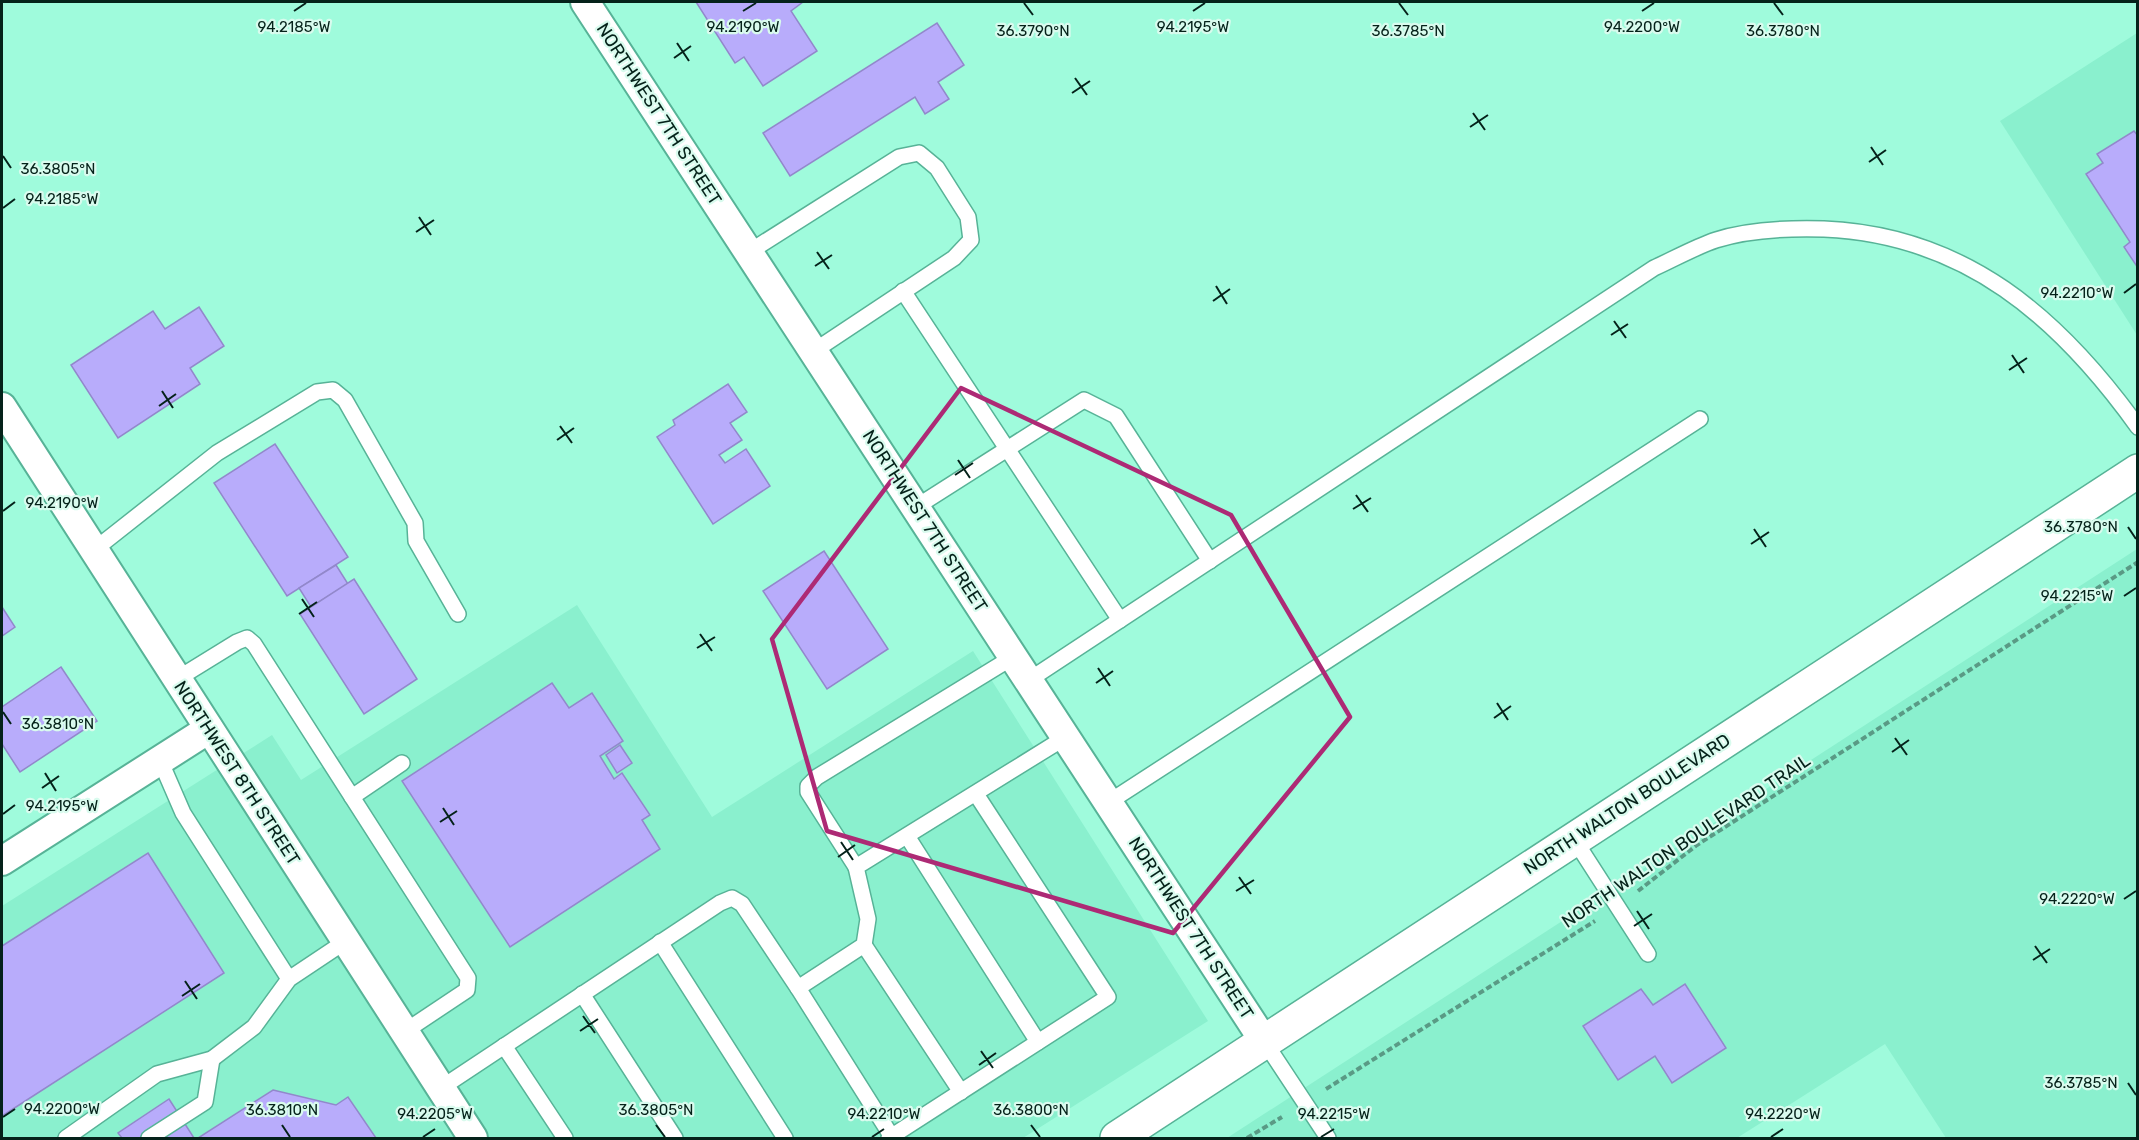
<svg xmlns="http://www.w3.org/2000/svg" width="2139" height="1140" viewBox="0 0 2139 1140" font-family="Rubik,sans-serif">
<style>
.built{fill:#8af0ce}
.building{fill:#b8acfb;stroke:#9288cb;stroke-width:1.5}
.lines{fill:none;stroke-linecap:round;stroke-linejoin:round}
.lane-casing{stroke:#57b397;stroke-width:18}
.street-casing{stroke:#57b397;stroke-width:32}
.primary-casing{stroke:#57b397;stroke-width:36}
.path{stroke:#5a9a85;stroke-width:4;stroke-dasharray:6 3;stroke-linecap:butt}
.lane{stroke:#fff;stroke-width:15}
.street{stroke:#fff;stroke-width:28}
.primary{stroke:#fff;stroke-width:33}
.marked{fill:none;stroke:#ad2a75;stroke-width:4.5;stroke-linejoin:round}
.ticks{fill:none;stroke:#05221a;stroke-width:2}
.labels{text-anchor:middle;stroke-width:4.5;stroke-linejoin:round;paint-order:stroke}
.street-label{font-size:18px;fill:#05221a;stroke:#d9fbee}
.ticks-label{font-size:15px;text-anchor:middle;fill:#05221a;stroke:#d9fbee;stroke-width:4.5;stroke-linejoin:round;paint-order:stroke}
</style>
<rect width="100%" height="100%" fill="#9ffbdc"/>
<g class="built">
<polygon points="2137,33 2137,335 2000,121"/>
<polygon points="2137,549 2137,1138 1946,1138 1885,1044 1737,1138 1227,1138"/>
<polygon points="577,605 712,817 973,651 1208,1021 1023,1138 2,1138 2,906 272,735 301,780"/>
</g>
<g class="building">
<polygon points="696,2 803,2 791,11 817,51 763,86 744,57 735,63"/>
<polygon points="937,23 964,65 938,82 949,99 925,114 915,97 790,176 763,133"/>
<polygon points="2134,131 2138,136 2138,268 2124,247 2130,242 2086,174 2103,163 2097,154"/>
<polygon points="199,307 224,346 190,368 200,384 118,438 71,365 153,311 165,329"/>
<polygon points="728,384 747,412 730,423 742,440 719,455 725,463 746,449 770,486 713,524 657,437 675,425 673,420"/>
<polygon points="275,444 348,557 287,596 214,483"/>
<polygon points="824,551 888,649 827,689 763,591"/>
<polygon points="336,565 348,584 311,607 299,588"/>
<polygon points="354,579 417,679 364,714 300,614"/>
<polygon points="2,607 15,627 2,636"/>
<polygon points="61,667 97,721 20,772 2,744 2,707"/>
<polygon points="552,683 569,708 592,693 623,741 600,756 614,779 622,773 650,815 642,820 660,849 510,947 402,781"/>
<polygon points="620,745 632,763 617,773 606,755"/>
<polygon points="148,853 224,973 2,1116 2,946"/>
<polygon points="1685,984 1726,1048 1672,1083 1655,1056 1618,1080 1583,1026 1641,989 1653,1005"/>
<polygon points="273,1090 336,1105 348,1097 376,1138 198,1138"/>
<polygon points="169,1099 194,1138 122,1138 118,1133"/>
</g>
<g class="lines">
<g class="lane-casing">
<g id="lane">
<polyline points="749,252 899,157 919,153 937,168 968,217 971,240 954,258 814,351"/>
<polyline points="903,291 1120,620"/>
<polyline points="916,507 1084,400 1116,416 1210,561"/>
<polyline points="94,550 217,453 317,392 333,390 345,400 415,523 416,541 458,614"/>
<polyline points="177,679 237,642 247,638 254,644 468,978 467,990 404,1032"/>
<path d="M 1029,680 L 1654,268 C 1674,259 1695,247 1716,240 C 1750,229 1789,228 1824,229 C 1965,235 2059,317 2138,427"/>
<polyline points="160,760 183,813 289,979"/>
<polyline points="352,797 402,763"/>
<polyline points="1109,802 1700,419"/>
<polyline points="907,836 1038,1042"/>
<polyline points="1574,839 1648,954"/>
<polyline points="856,867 808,792 808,786 817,777 1013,657"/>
<polyline points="660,942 785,1138"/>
<polyline points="864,945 961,1092"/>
<polyline points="798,988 892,1137"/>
<polyline points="582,994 675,1138"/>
<polyline points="1264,1041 1328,1138"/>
<polyline points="504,1046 565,1138"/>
<polyline points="441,1088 720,903 732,898 742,904 798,988 864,945 868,919 856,867 1066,737"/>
<polyline points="66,1138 157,1074 212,1059 254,1027 289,979 346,941"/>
<polyline points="149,1138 205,1102 212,1059"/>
<polyline points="889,1138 1108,997 976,794"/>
</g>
</g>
<g class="street-casing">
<g id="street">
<polyline points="585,2 1264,1041"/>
<polyline points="2,407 473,1138"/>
<polyline points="2,861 209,729"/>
</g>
</g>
<g class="primary-casing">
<polyline id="primary" points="1117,1138 2138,471"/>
</g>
<g class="path">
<polyline points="1638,891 1697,845 2138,562"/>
<polyline points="1326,1089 1595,921"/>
<polyline points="1247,1138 1282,1117"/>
</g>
<use href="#lane" class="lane"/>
<use href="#street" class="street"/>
<use href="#primary" class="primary"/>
</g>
<path class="marked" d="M 961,388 L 1231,515 L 1350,717 L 1173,933 L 827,831 L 772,639 Z"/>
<path class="ticks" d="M 1024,3 L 1033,15M 1399,3 L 1408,15M 1774,3 L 1783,15M 294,11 L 306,3M 743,11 L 756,3M 1193,11 L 1205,3M 1642,11 L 1654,3M 677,43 L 689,61M 674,58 L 691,46M 1075,78 L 1087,95M 1072,93 L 1090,81M 1473,113 L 1485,130M 1470,127 L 1488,115M 1871,147 L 1883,165M 3,156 L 11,168M 1869,162 L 1886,150M 3,208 L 15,199M 419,217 L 431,235M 416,232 L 434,220M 817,252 L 829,269M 815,266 L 832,255M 1216,286 L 1227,304M 2124,293 L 2136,284M 1213,301 L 1230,289M 1614,321 L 1626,338M 1611,335 L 1628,324M 2012,355 L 2024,373M 2009,370 L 2027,358M 162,391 L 173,408M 159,406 L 176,394M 560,426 L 572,443M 557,440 L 574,428M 958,460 L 970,478M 955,475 L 973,463M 1356,495 L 1368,512M 1353,509 L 1371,498M 3,511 L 15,502M 2128,527 L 2136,539M 1754,529 L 1766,547M 1751,544 L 1769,532M 2124,596 L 2136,588M 302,599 L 314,617M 299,614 L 317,602M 700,634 L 712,651M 697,648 L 715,637M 1098,668 L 1110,686M 1096,683 L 1113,671M 1497,703 L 1508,720M 3,712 L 11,724M 1494,718 L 1511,706M 1895,738 L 1907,755M 1892,752 L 1909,740M 45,773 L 56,791M 42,788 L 59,776M 443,808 L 454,825M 3,814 L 15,805M 440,822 L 457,811M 841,842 L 853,860M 838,857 L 855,845M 1239,877 L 1251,894M 1236,891 L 1254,880M 2124,899 L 2136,891M 1637,911 L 1649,929M 1634,926 L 1652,914M 2035,946 L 2047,963M 2033,960 L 2050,949M 185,981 L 197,999M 182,996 L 200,984M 583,1016 L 595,1033M 580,1031 L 598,1019M 981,1051 L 993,1068M 979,1065 L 996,1053M 2128,1083 L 2136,1095M 3,1117 L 15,1109M 282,1125 L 290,1137M 656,1125 L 665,1137M 1031,1125 L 1040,1137M 423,1137 L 435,1129M 872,1137 L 884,1129M 1321,1137 L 1334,1129M 1771,1137 L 1783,1129"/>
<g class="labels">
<g class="street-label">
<text transform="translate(659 114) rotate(57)" y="6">NORTHWEST 7TH STREET</text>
<text transform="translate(925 521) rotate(57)" y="6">NORTHWEST 7TH STREET</text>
<text transform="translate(237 773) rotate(57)" y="6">NORTHWEST 8TH STREET</text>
<text transform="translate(1627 804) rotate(-33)" y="6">NORTH WALTON BOULEVARD</text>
<text transform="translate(1686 841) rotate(-34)" y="6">NORTH WALTON BOULEVARD TRAIL</text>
<text transform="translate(1191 928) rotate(57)" y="6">NORTHWEST 7TH STREET</text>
</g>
</g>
<g class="ticks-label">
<text x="294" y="32">94.2185°W</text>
<text x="743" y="32">94.2190°W</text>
<text x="1193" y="32">94.2195°W</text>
<text x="1642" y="32">94.2200°W</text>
<text x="1033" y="36">36.3790°N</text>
<text x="1408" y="36">36.3785°N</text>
<text x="1783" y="36">36.3780°N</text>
<text x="58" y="174">36.3805°N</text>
<text x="62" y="204">94.2185°W</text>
<text x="2077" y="298">94.2210°W</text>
<text x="62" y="508">94.2190°W</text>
<text x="2081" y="532">36.3780°N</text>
<text x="2077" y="601">94.2215°W</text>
<text x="58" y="729">36.3810°N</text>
<text x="62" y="811">94.2195°W</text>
<text x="2077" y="904">94.2220°W</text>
<text x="2081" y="1088">36.3785°N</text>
<text x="62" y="1114">94.2200°W</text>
<text x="282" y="1115">36.3810°N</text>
<text x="656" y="1115">36.3805°N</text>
<text x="1031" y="1115">36.3800°N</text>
<text x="435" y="1119">94.2205°W</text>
<text x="884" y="1119">94.2210°W</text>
<text x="1334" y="1119">94.2215°W</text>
<text x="1783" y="1119">94.2220°W</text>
</g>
<rect width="2139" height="1140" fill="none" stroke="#05221a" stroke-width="6"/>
</svg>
